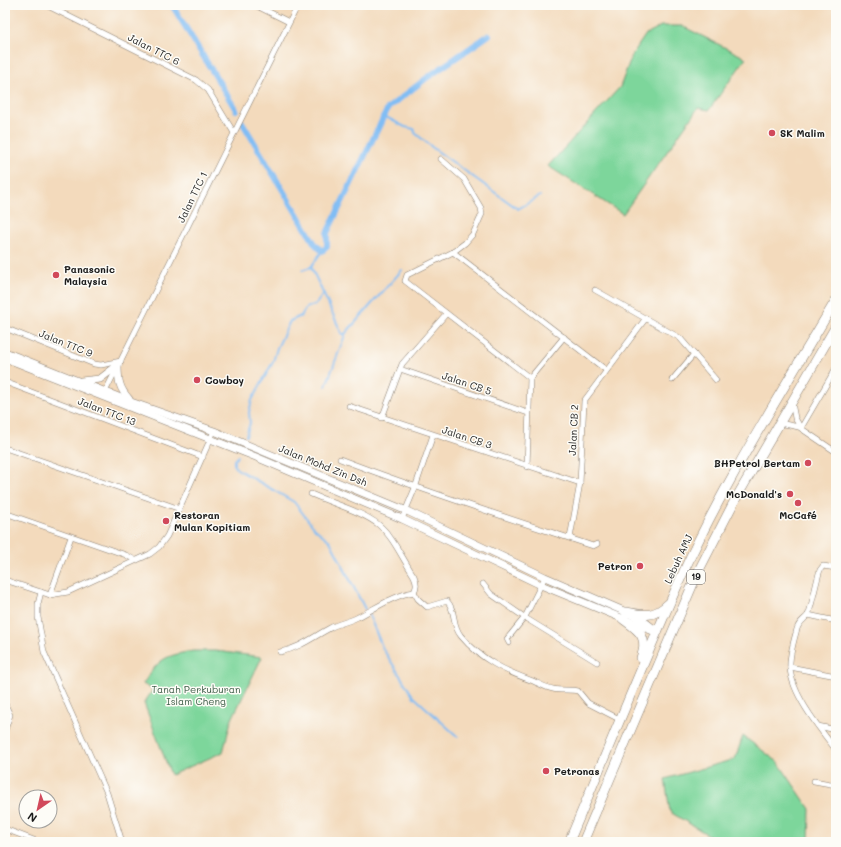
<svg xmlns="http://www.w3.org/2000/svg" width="841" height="847" viewBox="0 0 841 847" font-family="Mali,sans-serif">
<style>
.green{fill:#7dd69b;stroke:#4c795c}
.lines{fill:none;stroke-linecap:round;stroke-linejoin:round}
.stream{stroke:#81bdf4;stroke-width:2}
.canal{stroke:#81bdf4;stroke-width:6}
.street-casing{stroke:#887b6c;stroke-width:6}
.secondary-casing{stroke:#887b6c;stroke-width:8}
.highway-casing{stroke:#887b6c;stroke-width:10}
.street{stroke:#fff;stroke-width:5}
.secondary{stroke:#fff;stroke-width:7}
.highway{stroke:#fff;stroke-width:9}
.poi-dot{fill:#d1495b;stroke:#fdfcf7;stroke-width:1.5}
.labels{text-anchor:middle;stroke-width:3;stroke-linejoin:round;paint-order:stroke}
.shield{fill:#fdfcf7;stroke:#605f5e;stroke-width:1}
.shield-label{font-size:9px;font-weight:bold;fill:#1c1c1c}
.street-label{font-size:10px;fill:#1c1c1c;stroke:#fdfcf7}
.poi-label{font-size:10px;font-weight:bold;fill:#1c1c1c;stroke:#fdfcf7;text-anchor:start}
.park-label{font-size:10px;fill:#3e5d48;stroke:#fdfcf7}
</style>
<rect width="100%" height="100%" fill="#fdfcf7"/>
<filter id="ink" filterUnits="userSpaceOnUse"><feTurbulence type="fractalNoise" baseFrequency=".025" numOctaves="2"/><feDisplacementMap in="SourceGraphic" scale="8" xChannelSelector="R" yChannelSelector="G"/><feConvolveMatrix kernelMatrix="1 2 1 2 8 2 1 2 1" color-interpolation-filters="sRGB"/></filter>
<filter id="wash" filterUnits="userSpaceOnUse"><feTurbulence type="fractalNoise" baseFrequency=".012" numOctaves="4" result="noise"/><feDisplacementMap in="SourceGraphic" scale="16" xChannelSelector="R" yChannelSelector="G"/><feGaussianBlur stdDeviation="0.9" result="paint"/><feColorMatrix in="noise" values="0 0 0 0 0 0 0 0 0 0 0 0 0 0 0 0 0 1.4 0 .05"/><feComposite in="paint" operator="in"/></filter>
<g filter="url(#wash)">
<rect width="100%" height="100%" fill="#f3dabc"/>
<g class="green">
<polygon points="661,26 682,26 746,58 709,110 698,108 623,214 548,166 620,87 632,55 646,34"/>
<path d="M 193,651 L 216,651 L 262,657 L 231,721 L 223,752 L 171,775 L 144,703 L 153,690 L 143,684 C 159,659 163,656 193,651 Z"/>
<polygon points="743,736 778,762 810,809 809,842 720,842 670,812 665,779 735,759"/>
</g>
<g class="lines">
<g class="stream">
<polyline points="384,116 405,127 414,129 415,133 433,148 518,209 540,196"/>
<polyline points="322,251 311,267 342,334 345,334 402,270"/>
<polyline points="302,270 311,267"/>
<polyline points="326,386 345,335"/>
<polyline points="246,436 250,423 249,412 252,400 273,362 277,348 290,321 301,316 306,308 316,304 324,293"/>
<polyline points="238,456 234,460 234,464 237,469 294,502 315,529 330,541 365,609"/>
<polyline points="369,615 383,649 413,696 458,737"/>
</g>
<g class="canal">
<polyline points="172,5 236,110"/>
<polyline points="242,122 315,244 322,251 327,247 327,233 388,108 428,77 489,35"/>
</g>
</g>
</g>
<g filter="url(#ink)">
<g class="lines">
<g class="street-casing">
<g id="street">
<polyline points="46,5 196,80 208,90 234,133"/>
<polyline points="255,5 289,22"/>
<polyline points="441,159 464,179 481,208 482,214 473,234 465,243 453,252 407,275 405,281 530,378"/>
<polyline points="453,252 606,370"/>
<polyline points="595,290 680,338 716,380"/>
<polyline points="5,328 94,364 101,365 121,361"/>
<polyline points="400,369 528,413"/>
<polyline points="672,380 694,354"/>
<polyline points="5,382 203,457"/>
<polyline points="104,394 298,5"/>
<polyline points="792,403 795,418 800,427"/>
<polyline points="349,406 580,483"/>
<polyline points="382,418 402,364 446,314"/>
<polyline points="779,423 799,427 836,452"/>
<polyline points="801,428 836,368"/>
<polyline points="5,448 180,509"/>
<path d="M 340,459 C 423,491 508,518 593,546 L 597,544"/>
<polyline points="527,467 530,378 564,337"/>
<polyline points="5,513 126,555 135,560"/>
<polyline points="402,519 415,488 433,435"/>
<polyline points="570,538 580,483 584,401 646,318"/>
<path d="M 836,568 L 823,566 L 820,570 C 817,578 811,610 808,615 C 804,620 799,622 797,629 C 794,640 789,656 790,668 C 792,695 820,729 836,750"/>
<polyline points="5,580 50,595 68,592 150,554 159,547 167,536 214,431"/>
<polyline points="483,584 491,594 527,619 597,662"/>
<polyline points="41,592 38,604 38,617 44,652 107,793 122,842"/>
<path d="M 414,592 L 418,599 L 427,607 L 447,601 C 457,612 451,624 461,636 C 481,660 505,671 533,681 C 540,684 546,688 553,689 C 561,691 570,689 578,691 L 588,703 L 621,720"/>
<polyline points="50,595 71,537"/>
<polyline points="808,615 836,621"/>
<polyline points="509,643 507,639 525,617 545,577"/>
<path d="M 280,652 C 300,648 313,637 330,628 C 339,623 349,622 358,617 C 376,608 394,595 414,592 C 417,586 417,583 414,576 C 403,560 394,538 379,525 C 362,511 331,503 311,494"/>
<polyline points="790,667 836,676"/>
<polyline points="5,704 10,715 5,730"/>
<polyline points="818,726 836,730"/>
<polyline points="814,781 836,785"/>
<polyline points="5,829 39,842"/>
</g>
</g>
<g class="secondary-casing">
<g id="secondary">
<polyline points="5,352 131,402 214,431 407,511 545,577 626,612 645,622 658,632"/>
<polyline points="5,358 256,457 402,519 541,585 653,631"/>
<path d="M 118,365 C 118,380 119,388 129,399"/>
<polyline points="81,381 100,379 118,365"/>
</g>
</g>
<g class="highway-casing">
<g id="highway">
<path d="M 626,612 C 644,616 655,617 668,604"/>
<path d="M 623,619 C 639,631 649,636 641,658"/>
<path d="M 569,842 C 607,752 643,662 683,573 C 726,479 783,390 836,300"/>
<polyline points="583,842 698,572 735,500 836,326"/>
</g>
</g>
<use href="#street" class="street"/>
<use href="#secondary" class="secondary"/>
<use href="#highway" class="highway"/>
</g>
</g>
<g class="poi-dot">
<circle cx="772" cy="133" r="4"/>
<circle cx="56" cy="275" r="4"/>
<circle cx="197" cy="380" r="4"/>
<circle cx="808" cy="463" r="4"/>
<circle cx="790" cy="494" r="4"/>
<circle cx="798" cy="503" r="4"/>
<circle cx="166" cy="521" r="4"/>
<circle cx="640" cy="566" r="4"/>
<circle cx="546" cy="771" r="4"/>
</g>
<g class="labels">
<rect class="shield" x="687" y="570" width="18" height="14" rx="3"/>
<g class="shield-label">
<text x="696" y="580">19</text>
</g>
<g class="street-label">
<text transform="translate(154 49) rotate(27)" y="4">Jalan TTC 6</text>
<text transform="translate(192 197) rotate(-64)" y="4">Jalan TTC 1</text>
<text transform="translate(66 343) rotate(22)" y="4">Jalan TTC 9</text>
<text transform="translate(467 383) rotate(19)" y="4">Jalan CB 5</text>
<text transform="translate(107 411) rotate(21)" y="4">Jalan TTC 13</text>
<text transform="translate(573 430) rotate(-87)" y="4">Jalan CB 2</text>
<text transform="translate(467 437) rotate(18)" y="4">Jalan CB 3</text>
<text transform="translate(323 465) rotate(22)" y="4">Jalan Mohd Zin Dsh</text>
<text transform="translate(678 559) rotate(-65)" y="4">Lebuh AMJ</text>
</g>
<g class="poi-label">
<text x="780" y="137">SK Malim</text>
<text x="64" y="273">Panasonic<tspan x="64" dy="12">Malaysia</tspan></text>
<text x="205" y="384">Cowboy</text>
<text x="800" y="467" text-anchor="end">BHPetrol Bertam</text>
<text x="782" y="498" text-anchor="end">McDonald's</text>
<text x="174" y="519">Restoran<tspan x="174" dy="12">Mulan Kopitiam</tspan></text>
<text x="798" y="519" text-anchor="middle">McCafé</text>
<text x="632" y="570" text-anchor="end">Petron</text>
<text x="554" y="775">Petronas</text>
</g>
<g class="park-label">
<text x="196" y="693">Tanah Perkuburan<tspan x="196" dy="12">Islam Cheng</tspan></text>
</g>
</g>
<rect width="841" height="847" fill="none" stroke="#fdfcf7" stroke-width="20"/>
<g transform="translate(38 809) rotate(214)"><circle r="19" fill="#fdfcf7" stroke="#a3a29f"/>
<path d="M0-3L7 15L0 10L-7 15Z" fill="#d1495b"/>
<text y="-6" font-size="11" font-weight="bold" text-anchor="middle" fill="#1c1c1c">N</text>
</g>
</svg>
